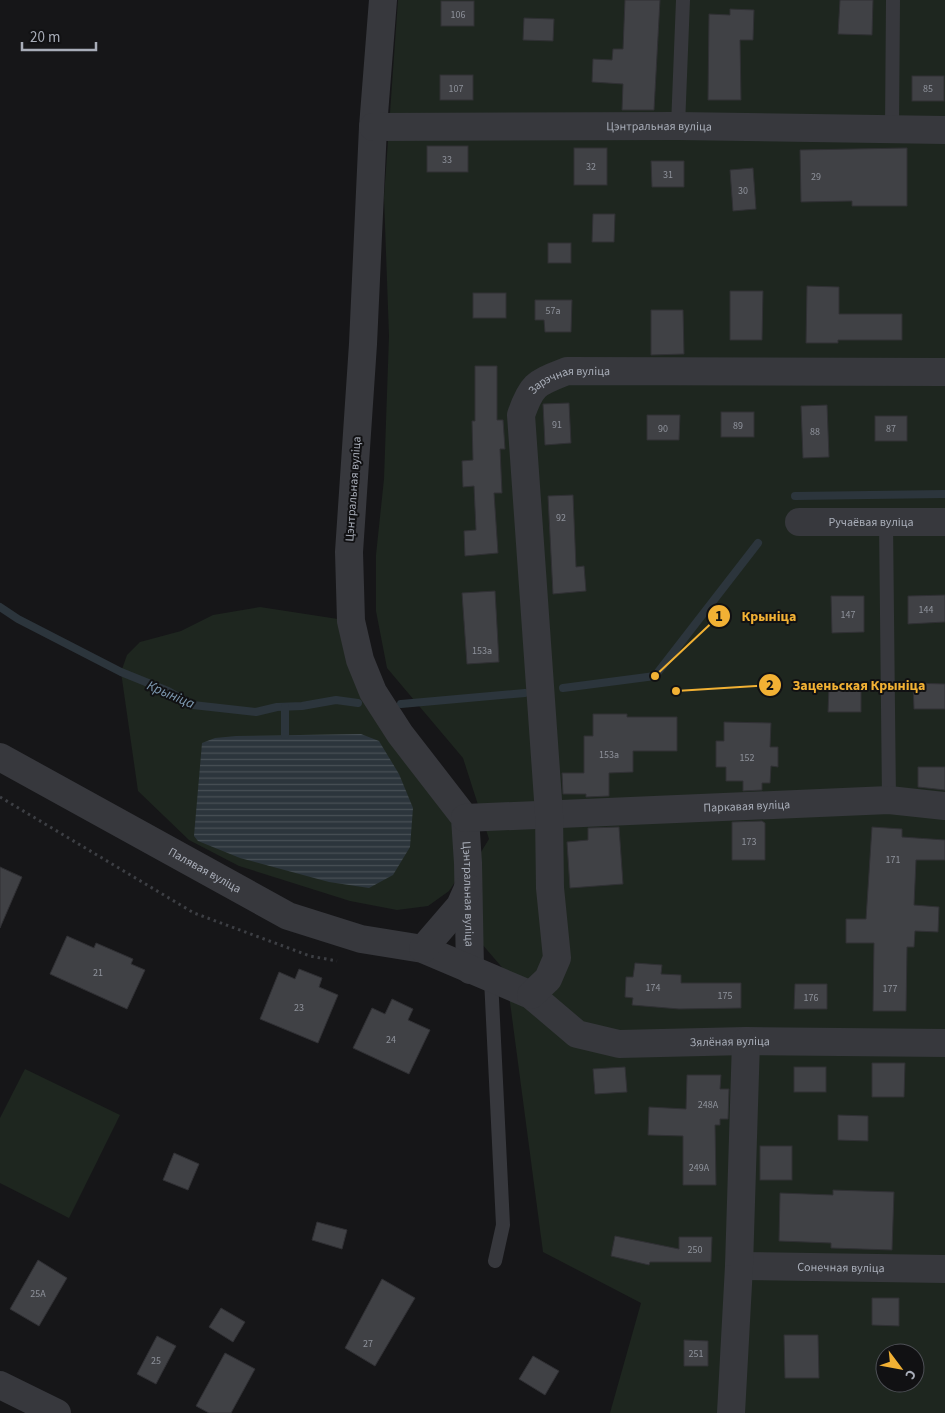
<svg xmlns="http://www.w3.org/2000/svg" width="945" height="1413" viewBox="0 0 945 1413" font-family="'Source Sans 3',sans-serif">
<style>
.green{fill:#1e261f;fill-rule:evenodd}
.water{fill:url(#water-rules)}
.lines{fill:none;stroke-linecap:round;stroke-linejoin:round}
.stream{stroke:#2c353c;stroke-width:8}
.building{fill:#404145;stroke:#303034}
.path{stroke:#3d3f44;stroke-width:3;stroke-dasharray:2.5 4;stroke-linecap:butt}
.lane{stroke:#37383d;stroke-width:14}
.street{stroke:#37383d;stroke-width:28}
.labels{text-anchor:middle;stroke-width:4;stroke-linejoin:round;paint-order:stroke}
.number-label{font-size:10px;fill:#8e929b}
.street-label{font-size:12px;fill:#a8adb8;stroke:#111113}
.water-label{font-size:14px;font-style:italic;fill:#7f9bb3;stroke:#111113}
.leader{fill:none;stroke:#f2b134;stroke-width:2}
.callout-dot{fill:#f2b134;stroke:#111113;stroke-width:2}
.mark-label{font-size:15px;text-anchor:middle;font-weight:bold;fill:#111}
.callout-label{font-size:14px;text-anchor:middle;font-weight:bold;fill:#f2b134;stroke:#111113;stroke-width:4;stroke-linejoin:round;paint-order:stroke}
</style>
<defs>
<pattern id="water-rules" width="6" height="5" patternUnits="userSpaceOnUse" patternTransform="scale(1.25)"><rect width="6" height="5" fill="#2c353c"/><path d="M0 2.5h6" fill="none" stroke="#485056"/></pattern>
</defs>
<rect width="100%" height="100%" fill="#161618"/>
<g class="green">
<path d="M 398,0 L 945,0 L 945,1413 L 610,1413 L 641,1303 L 543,1252 L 506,972 L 475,936 L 481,852 L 489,839 L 463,758 L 387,668 L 376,611 L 376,555 L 384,479 L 389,336 L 384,197 ZM 885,1353 L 915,1353 L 915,1383 L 885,1383 Z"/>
<polygon points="260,607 351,621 360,660 465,818 468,863 449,891 428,906 397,910 350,901 239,866 189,840 138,791 121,672 127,655 140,642 181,631 213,615"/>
<polygon points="25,1069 120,1115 69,1218 0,1183 0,1118"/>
</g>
<polygon class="water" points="361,734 379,741 399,774 413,808 410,847 393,875 369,888 329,882 240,858 198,841 194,836 202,743 215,738 236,736"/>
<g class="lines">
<g class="stream">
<polyline points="795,496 945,494"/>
<polyline points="0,607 18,619 121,672 168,691 193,705 256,712 277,707 302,706 336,700 358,703"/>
<polyline points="563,688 655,676 758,543"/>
<polyline points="401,704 525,693"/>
<polyline points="285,707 285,735"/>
</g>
</g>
<g class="building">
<polygon points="625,0 660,0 654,110 622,110 623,84 592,82 593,59 612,60 613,49 623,49"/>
<polygon points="840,0 873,0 872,35 838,34"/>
<rect x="441" y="1" width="33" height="25"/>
<polygon points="730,9 754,10 753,40 740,40 741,100 708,100 709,14 730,15"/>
<polygon points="524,18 554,19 553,41 523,40"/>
<rect x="440" y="75" width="33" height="25"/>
<rect x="912" y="76" width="32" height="25"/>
<rect x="427" y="146" width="41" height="26"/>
<rect x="574" y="148" width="33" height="37"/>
<polygon points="907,148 907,206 852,206 852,201 801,202 800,150"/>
<polygon points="651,161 684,161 684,187 652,187"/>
<polygon points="753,168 756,209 733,211 730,170"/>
<polygon points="593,214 615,214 614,242 592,242"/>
<rect x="548" y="243" width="23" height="20"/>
<polygon points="807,286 839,287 839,314 902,314 902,340 838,340 838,343 806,343"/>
<polygon points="730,291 763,291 762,340 730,340"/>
<rect x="473" y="293" width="33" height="25"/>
<polygon points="535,300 572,300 571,332 545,332 544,320 535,320"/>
<polygon points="651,310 683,310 684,354 651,355"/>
<polygon points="475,366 497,366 497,420 503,420 505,449 500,449 502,493 494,493 498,553 465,556 464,531 476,530 474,486 463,487 462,461 473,460 472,421 475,421"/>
<polygon points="569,403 571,443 545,445 543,404"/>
<polygon points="827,405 829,457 803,458 801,406"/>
<rect x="721" y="412" width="33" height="25"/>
<polygon points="647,415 680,415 679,440 647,440"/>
<rect x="875" y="416" width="32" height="25"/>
<polygon points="573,495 576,567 584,566 586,591 553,594 548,496"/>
<polygon points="495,591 499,662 467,664 462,593"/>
<polygon points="945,595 945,622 908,624 908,596"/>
<polygon points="831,596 864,596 864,632 832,633"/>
<polygon points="913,683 945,684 945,709 914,709"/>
<polygon points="829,687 861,687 861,712 828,712"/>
<polygon points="593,714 627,714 627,717 677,717 677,751 633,751 633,772 609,773 609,796 586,797 586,794 563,794 562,773 584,773 584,736 593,736"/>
<polygon points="724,722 771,723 770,747 778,747 778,767 771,766 770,783 762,783 762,790 743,791 743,781 726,781 726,767 716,767 716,741 724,741"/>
<polygon points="918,767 945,767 945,790 918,787"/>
<polygon points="762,821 765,823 765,860 732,860 732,822"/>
<polygon points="619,827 623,884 570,888 567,842 588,840 588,828"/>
<polygon points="872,827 902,829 902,837 945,840 945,860 916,860 914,905 939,907 938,932 915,931 914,947 907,947 906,1011 873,1011 874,943 846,943 846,919 866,919"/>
<polygon points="0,867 22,877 0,928"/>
<polygon points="67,936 94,948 96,943 133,959 131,964 145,970 127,1009 50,974"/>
<polygon points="635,963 662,965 661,974 681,975 681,983 741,983 741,1008 679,1009 632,1005 633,998 625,997 626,977 633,977"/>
<polygon points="299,969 322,978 319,987 338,995 318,1043 260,1019 279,972 295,979"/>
<polygon points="795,984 827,984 827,1009 794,1009"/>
<polygon points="392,999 413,1009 408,1020 430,1030 409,1074 353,1048 372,1008 385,1014"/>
<polygon points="872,1063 905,1063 904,1097 872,1097"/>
<polygon points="625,1067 627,1092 595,1094 593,1069"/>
<rect x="794" y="1067" width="32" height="25"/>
<polygon points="687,1075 721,1075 720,1089 729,1089 728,1119 720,1119 720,1125 715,1125 716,1185 683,1185 683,1136 648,1135 649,1107 686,1109"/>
<polygon points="838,1115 868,1116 868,1141 838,1140"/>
<rect x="760" y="1146" width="32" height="34"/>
<polygon points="174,1153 199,1164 188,1190 163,1180"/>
<polygon points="833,1190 894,1192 892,1250 831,1248 831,1243 779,1241 780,1193 833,1195"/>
<polygon points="317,1222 347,1230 342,1249 312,1240"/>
<polygon points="615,1236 679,1249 679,1237 712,1237 711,1262 650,1262 649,1265 611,1256"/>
<polygon points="38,1260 67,1278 39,1326 10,1309"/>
<polygon points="382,1279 415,1298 375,1366 345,1348"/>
<polygon points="872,1298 899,1298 899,1326 872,1325"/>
<polygon points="221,1308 245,1322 233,1342 209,1327"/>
<polygon points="784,1335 818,1335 819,1378 785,1378"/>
<polygon points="157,1336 176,1346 156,1384 137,1374"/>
<polygon points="684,1340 708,1341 708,1366 684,1366"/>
<polygon points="225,1353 255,1369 231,1413 209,1413 196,1406"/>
<polygon points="533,1356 559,1371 545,1395 519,1379"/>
</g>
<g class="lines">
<polyline class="path" points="0,797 194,913 310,956 337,961"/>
<g class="lane">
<polyline points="678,126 683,0"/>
<polyline points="892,129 893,0"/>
<polyline points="886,522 889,800"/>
<polyline points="491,979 503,1225 495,1261"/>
</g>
<g class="street">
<path id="s1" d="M 383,0 L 373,127 L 363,344 L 349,552 L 351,621 L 360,660 L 373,692 L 400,734 L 465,818 L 468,863 L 470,970"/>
<path id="s2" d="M 373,127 L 678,126 L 945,130"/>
<path id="s3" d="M 799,522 L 945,522"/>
<path id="s4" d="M 0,757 L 288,916 L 361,939 L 423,949 L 531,995 L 577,1034 L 619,1044 L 746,1041 L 945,1043"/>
<path id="s5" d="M 465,818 L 889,800 L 945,806"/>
<polyline points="423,949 460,906 468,888"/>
<path id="s6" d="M 531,995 L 548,979 L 557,958 L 550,888 L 549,814 L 521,415 C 532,383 537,383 567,371 L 945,372"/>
<path id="s7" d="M 739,1266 L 945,1269"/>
<polyline points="0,1385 57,1413"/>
<polyline points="731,1413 739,1266 746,1041"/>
</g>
</g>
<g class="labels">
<g class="number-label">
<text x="458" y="18">106</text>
<text x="456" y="92">107</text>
<text x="928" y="92">85</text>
<text x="447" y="163">33</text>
<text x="591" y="170">32</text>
<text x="668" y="178">31</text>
<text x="816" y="180">29</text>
<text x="743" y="194">30</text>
<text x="553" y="314">57а</text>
<text x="557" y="428">91</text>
<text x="738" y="429">89</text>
<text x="663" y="432">90</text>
<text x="891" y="432">87</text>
<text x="815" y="435">88</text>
<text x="561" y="521">92</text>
<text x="926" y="613">144</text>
<text x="848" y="618">147</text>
<text x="482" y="654">153а</text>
<text x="609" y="758">153а</text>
<text x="747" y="761">152</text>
<text x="749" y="845">173</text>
<text x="893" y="863">171</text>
<text x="98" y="976">21</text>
<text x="653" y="991">174</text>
<text x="890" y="992">177</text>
<text x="725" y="999">175</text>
<text x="811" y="1001">176</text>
<text x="299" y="1011">23</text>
<text x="391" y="1043">24</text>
<text x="708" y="1108">248А</text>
<text x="699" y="1171">249А</text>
<text x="695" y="1253">250</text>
<text x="38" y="1297">25А</text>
<text x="368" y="1347">27</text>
<text x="696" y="1357">251</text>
<text x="156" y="1364">25</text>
</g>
<g class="street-label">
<text dy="4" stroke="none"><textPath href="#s2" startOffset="286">Цэнтральная вуліца</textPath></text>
<text dy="4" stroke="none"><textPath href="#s6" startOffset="658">Зарэчная вуліца</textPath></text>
<text transform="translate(353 489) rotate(-86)" y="4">Цэнтральная вуліца</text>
<text dy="4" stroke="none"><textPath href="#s3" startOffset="72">Ручаёвая вуліца</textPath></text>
<text dy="4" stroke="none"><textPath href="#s5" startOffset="282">Паркавая вуліца</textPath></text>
<text dy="4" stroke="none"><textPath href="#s4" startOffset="234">Палявая вуліца</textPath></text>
<text dy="4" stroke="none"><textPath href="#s1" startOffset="929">Цэнтральная вуліца</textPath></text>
<text dy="4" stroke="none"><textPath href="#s4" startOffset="800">Зялёная вуліца</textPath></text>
<text dy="4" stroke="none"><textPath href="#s7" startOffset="102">Сонечная вуліца</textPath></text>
</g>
<g class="water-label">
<text transform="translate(171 694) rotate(23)" y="5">Крыніца</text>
</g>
</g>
<path class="leader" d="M655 676L719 616M676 691L770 685"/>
<g class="callout-dot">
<circle cx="655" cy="676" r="5"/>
<circle cx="676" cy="691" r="5"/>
<circle cx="719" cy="616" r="12"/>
<circle cx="770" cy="685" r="12"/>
</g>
<g class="mark-label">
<text x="719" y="621">1</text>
<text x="770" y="690">2</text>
</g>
<g class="callout-label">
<text x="769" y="621">Крыніца</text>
<text x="859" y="690">Заценьская Крыніца</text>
</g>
<g transform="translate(900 1368) rotate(122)"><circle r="24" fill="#111113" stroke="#4d4f55"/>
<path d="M0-4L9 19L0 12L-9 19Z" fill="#f2b134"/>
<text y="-8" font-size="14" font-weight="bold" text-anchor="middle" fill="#a8adb8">С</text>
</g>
<path d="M22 42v8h74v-8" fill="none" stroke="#a8adb8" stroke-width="2.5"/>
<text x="30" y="42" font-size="15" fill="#a8adb8" stroke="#111113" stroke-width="4" paint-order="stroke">20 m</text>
</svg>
